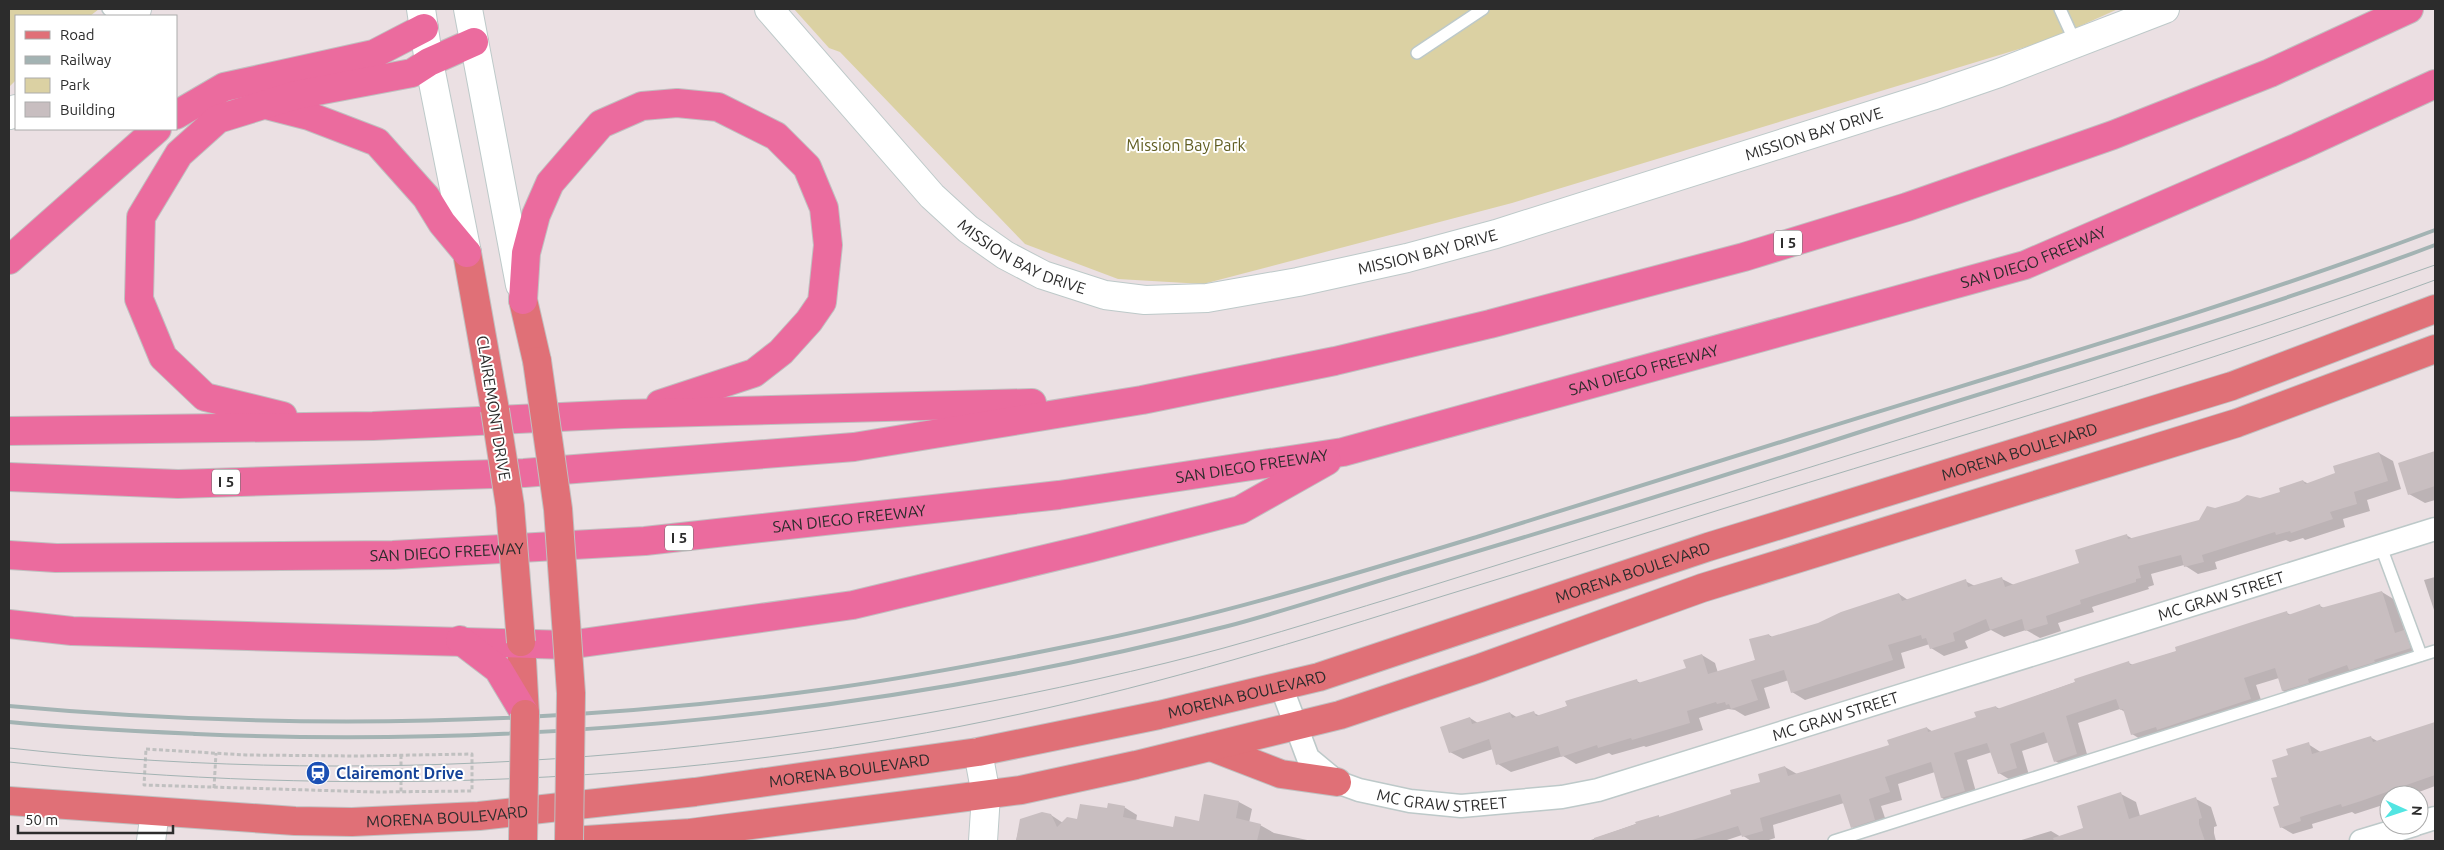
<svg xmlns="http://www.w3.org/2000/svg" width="2444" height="850" viewBox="0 0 2444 850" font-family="Ubuntu,sans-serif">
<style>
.green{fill:#dbd1a3}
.shadow{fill:#0003}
.building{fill:#c8bec0}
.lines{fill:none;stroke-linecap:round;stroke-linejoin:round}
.service-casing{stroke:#bdc9c9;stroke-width:14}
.minor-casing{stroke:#bdc9c9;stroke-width:25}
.secondary-casing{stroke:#bdc9c9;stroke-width:30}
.primary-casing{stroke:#c0c0c0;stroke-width:30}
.motorway-casing{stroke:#c0c0c0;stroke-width:30}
.path{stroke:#c0c0c0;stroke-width:3;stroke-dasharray:4 2.5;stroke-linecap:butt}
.service{stroke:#fff;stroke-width:11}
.minor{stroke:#fff;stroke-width:22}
.secondary{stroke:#fff;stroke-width:28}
.primary{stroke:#e07077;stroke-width:28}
.motorway{stroke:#eb6b9e;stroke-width:28}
.tram{stroke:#a3b3b3;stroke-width:1}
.rail{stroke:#a3b3b3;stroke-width:4}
.primary-bridge-casing{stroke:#c0c0c0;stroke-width:30;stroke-linecap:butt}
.primary-bridge{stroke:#e07077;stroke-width:28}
.labels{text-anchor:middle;stroke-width:4;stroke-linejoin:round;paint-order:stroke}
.shield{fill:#fff;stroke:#6b6b6b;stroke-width:1}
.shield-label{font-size:15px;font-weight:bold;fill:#2c2c2c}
.street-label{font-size:16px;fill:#2c2c2c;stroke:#fff}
.park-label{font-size:16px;fill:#615e23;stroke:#fff}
.transit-label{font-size:16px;font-weight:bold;fill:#164399;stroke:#fff;text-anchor:start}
</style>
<rect width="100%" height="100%" fill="#ebe0e3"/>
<g class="green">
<polygon points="9,9 99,9 90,16 16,16 16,80 9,87"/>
<polygon points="794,9 2118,9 2049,40 1512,203 1203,284 1118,279 1025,244 840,52 829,48"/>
</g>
<g class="shadow">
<polygon points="2435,452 2435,500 2425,503 2409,494 2400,464"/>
<polygon points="2379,453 2393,461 2401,489 2367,500 2370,511 2343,519 2345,527 2305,540 2303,538 2290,542 2286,540 2215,562 2217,569 2198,574 2184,565 2151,574 2154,585 2148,587 2149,589 2092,607 2094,612 2058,623 2061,631 2040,638 2026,630 2004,637 1991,630 1965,641 1968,648 1944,656 1931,648 1930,644 1901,653 1905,668 1805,700 1792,692 1789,680 1764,688 1770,708 1745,716 1735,710 1728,709 1699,718 1703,730 1646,747 1644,746 1612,755 1609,753 1576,764 1563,756 1511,772 1498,764 1493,749 1463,759 1450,752 1470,718 1478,723 1510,713 1518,718 1534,713 1540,716 1637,681 1642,684 1687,669 1702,655 1715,663 1718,673 1756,660 1769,635 1774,638 1819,624 1899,594 1908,600 1965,581 1975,586 2002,579 2014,585 2080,564 2126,535 2133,539 2199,521 2215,510 2260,500 2282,492 2303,481 2309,484 2337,474"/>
<polygon points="2435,577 2435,613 2424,580"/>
<polygon points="2382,592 2395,600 2405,632 2417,639 2423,656 2296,698 2283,691 2279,678 2256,685 2263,706 2145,742 2132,734 2125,712 2120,709 2078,723 2089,761 2068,768 2055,761 2049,742 2022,751 2029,775 2012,781 1999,773 1992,752 1967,760 1978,799 1955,805 1942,798 1935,772 1898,784 1902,800 1881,806 1888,827 1865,834 1852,827 1844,803 1773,825 1775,838 1766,841 1751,841 1742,835 1724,841 1588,841 1658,816 1661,818 1733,795 1762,783 1785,767 1797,774 1890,746 1927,728 1933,732 1977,718 1996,707 2000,709 2129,663 2133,665 2178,651 2287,613 2291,615 2320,606 2324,608"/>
<polygon points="2435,724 2435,786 2411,795 2389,795 2389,803 2355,814 2352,812 2312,824 2313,828 2293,834 2281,827 2278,778 2289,756 2308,744 2322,753 2370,737 2379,742"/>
<polygon points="2121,794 2136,802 2140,816 2196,799 2211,807 2217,826 2214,827 2214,833 2216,841 2018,841 2051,831 2061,837 2085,829"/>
<polygon points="1239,802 1252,809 1249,823 1260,825 1274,833 1312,841 1016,841 1021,820 1051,815 1063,823 1078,821 1108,810 1124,807 1137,815 1136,821 1174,828 1200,823"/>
</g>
<g class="building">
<polygon points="2435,451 2435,486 2408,495 2398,463"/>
<polygon points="2379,452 2388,481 2354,492 2357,504 2330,512 2333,519 2291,533 2290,531 2276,535 2275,532 2202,555 2204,562 2184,567 2181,555 2138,566 2141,578 2136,579 2136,582 2080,600 2081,604 2046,616 2048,624 2025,631 2022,619 1990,630 1986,619 1953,633 1955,641 1930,649 1926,638 1922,639 1921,635 1888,645 1893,660 1791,693 1784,670 1751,680 1758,700 1731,709 1729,704 1726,705 1725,702 1717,704 1716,702 1687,711 1690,723 1632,740 1631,738 1598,748 1597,745 1561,757 1558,746 1496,765 1489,739 1449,753 1440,727 1470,717 1472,724 1510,712 1512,718 1534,711 1536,716 1567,706 1565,701 1637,679 1638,683 1686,668 1683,660 1702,654 1708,674 1755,660 1749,639 1769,634 1770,637 1818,623 1841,612 1899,593 1902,601 1966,579 1968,587 2002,577 2005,587 2079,563 2075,550 2127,534 2128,539 2199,520 2207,506 2215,508 2239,501 2247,495 2260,498 2280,492 2279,488 2303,480 2305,484 2335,473 2333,466"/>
<polygon points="2382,591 2395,633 2404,630 2411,648 2374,660 2375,662 2349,670 2347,665 2308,679 2309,683 2282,691 2275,668 2244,678 2251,699 2157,730 2156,727 2131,735 2123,709 2120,710 2116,699 2066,716 2077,754 2054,762 2044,732 2010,744 2017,768 1998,774 1987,743 1954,753 1965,791 1941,798 1931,762 1885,777 1890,792 1869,799 1875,820 1851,828 1840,794 1760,818 1763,831 1742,837 1738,826 1689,841 1594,841 1594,838 1636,824 1635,822 1659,815 1659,817 1731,794 1730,790 1760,782 1758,774 1785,766 1788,776 1815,768 1889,745 1887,740 1927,727 1928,732 1976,717 1974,712 1996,706 1997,709 2075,682 2074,679 2129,661 2130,665 2176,651 2175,647 2252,622 2287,611 2288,615 2320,604 2321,608"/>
<polygon points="2435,722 2435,775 2361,801 2342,807 2341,804 2300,817 2301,821 2280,828 2273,807 2279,805 2271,778 2277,777 2272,760 2288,755 2286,749 2309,742 2312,754 2371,736 2373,742"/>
<polygon points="2121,792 2129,819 2196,797 2202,818 2199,819 2199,824 2205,841 2054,841 2053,838 2083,828 2077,806"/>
<polygon points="1204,794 1239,801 1236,818 1261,824 1257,841 1016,841 1020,819 1042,812 1051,814 1057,827 1067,817 1077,819 1080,804 1107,808 1108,803 1125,806 1123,817 1173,827 1175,816 1199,821"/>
</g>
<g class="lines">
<g class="service-casing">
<g id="service">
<polyline points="108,9 116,16"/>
<polyline points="2060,9 2076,44"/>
<polyline points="1417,53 1483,9"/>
<polyline points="2381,547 2421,655"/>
<polyline points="1834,841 2435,651"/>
</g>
</g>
<g class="minor-casing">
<g id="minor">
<path id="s1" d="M 1281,686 L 1308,758 L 1337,782 L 1359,790 L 1410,801 L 1461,806 L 1562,797 L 1598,790 L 2435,529"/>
<polyline points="2419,823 2435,818"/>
<polyline points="2361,841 2414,825"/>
</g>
</g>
<g class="secondary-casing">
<g id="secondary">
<polyline points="421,9 429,62 467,253"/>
<polyline points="468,9 520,285"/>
<path id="s2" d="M 769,9 L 932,196 L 968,229 L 1005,255 L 1043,275 L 1105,295 L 1145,300 L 1207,298 L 1298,282 L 1407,258 L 1496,234 L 1932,96 L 1999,73 L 2165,9"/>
<polyline points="127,16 137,9"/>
<polyline points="9,115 16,109"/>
<polyline points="978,752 986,795 983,841"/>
<polyline points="151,841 155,812"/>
</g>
</g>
<g class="primary-casing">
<g id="primary">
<polyline points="467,253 495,410"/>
<polyline points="523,300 537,361"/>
<polyline points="521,642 525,714"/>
<polyline points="1211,747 1281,774 1337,782"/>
<path id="s3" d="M 9,801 L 295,821 L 352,822 L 479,816 L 695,792 L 978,752 L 1159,715 L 1319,677 L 1708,547 L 2232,386 L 2435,309"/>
<polyline points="571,841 690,833 1021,790 1136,765 1340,715 1480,668 1702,588 2237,423 2435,349"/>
</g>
</g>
<g class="motorway-casing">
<g id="motorway">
<polyline points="266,105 309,116 377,142 426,197 442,223 467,253"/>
<polyline points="176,115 224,87 374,54 424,28"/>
<polyline points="9,260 157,129"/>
<polyline points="523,300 526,253 536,215 550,183 601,124 642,106 677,103 718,107 776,136 807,167 824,208 828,245 822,302 809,321 781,352 754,373 660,404"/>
<polyline points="283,416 205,397 163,357 139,299 141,217 179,154 218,119 296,95 412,73 429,62 474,42"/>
<polyline points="9,431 373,426 623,414 1032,403"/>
<polyline points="9,477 178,484 524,473 854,447 1142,400 1335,361 1490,324 1744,257 1907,207 2113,135 2270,73 2409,9"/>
<path id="s4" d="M 9,555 L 56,558 L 393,555 L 645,541 L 1059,495 L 1343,452 L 2025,265 L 2298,147 L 2435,84"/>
<polyline points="9,624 72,631 568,645 853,605 1091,548 1240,510 1327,461"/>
<polyline points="460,640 498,669 525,714"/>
</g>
</g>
<g class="path">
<polygon points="146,749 246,755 358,756 472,754 472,791 375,792 144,785"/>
<polyline points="401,755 401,792"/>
<polyline points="214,788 216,753"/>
</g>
<use href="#service" class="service"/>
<use href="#minor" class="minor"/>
<use href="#secondary" class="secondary"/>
<use href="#primary" class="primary"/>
<use href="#motorway" class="motorway"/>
<g class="tram">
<path d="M 9,748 C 396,791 788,755 1166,663 C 1244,644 1319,620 1395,597 C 1507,562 1619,527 1731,492 C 1966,418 2203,348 2435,265"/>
<path d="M 9,762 C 345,798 689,786 1020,714 C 1164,683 1303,640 1443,596 C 1535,568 1627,539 1719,510 C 1958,436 2200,367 2435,280"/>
</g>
<g class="rail">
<path d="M 9,706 C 284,731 561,726 834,688 C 912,677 991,662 1069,646 C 1208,619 1345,577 1480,536 C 1588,502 1696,469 1803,435 C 2014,369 2228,308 2435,230"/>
<path d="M 9,722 C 71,728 134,731 196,734 C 542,749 893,712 1228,626 C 1288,610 1348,590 1408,572 C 1560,527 1712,480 1863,431 C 2054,369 2247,316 2435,245"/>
</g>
<g class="primary-bridge-casing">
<g id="primary-bridge">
<polyline points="537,361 558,509 571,693 569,841"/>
<polyline points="495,410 510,506 521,642"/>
<polyline points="523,841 525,714"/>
</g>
</g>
<use href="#primary-bridge" class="primary-bridge"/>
</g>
<defs>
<g id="station-disc" transform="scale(1.25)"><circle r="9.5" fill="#1a4fb4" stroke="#fff"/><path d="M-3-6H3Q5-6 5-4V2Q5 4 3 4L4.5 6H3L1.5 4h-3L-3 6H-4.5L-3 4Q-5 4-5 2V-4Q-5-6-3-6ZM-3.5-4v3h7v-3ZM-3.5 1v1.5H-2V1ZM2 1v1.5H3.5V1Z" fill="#fff"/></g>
</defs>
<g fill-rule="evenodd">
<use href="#station-disc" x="318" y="773"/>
</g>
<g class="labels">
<g class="shield">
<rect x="1774" y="230.5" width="28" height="25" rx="4"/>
<rect x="212" y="469.5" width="28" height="25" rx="4"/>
<rect x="665" y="525.5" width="28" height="25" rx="4"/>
</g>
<g class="shield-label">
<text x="1788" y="248">I 5</text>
<text x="226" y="487">I 5</text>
<text x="679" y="543">I 5</text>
</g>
<g class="street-label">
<text dy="6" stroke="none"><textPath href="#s2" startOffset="1182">MISSION BAY DRIVE</textPath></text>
<text dy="6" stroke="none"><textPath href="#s2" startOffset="778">MISSION BAY DRIVE</textPath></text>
<text dy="6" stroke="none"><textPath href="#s2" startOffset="358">MISSION BAY DRIVE</textPath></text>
<text dy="6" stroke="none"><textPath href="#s4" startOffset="2058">SAN DIEGO FREEWAY</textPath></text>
<text dy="6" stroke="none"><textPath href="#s4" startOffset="1652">SAN DIEGO FREEWAY</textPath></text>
<text transform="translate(494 408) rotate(81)" y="6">CLAIREMONT DRIVE</text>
<text dy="6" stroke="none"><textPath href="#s3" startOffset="2059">MORENA BOULEVARD</textPath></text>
<text dy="6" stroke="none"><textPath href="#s4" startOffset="1248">SAN DIEGO FREEWAY</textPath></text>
<text dy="6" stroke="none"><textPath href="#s4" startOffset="842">SAN DIEGO FREEWAY</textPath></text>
<text dy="6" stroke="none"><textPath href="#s4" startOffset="438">SAN DIEGO FREEWAY</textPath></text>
<text dy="6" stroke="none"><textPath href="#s3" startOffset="1654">MORENA BOULEVARD</textPath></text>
<text dy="6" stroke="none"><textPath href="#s1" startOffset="1032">MC GRAW STREET</textPath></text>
<text dy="6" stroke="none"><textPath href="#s3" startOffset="1249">MORENA BOULEVARD</textPath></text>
<text dy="6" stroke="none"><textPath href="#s1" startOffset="628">MC GRAW STREET</textPath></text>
<text dy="6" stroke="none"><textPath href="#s3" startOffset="844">MORENA BOULEVARD</textPath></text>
<text dy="6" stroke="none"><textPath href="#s1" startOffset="222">MC GRAW STREET</textPath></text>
<text dy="6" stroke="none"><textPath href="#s3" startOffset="439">MORENA BOULEVARD</textPath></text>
</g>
<g class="park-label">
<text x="1186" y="151">Mission Bay Park</text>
</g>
<g class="transit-label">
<text x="336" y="779">Clairemont Drive</text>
</g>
</g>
<rect width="2444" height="850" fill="none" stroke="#2c2c2c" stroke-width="20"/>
<rect x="15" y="15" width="162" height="115" fill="#ffffff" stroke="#ababab"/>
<rect x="25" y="31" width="25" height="8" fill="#e07077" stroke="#ababab"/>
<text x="60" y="40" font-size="15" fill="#2c2c2c">Road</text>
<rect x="25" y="56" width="25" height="8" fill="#a3b3b3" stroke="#ababab"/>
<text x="60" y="65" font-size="15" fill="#2c2c2c">Railway</text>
<rect x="25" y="78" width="25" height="15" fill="#dbd1a3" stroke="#ababab"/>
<text x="60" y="90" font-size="15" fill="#2c2c2c">Park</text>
<rect x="25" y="102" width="25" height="15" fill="#c8bec0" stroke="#ababab"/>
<text x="60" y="115" font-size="15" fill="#2c2c2c">Building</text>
<g transform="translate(2404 810) rotate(93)"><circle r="24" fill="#ffffff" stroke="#ababab"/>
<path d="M0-4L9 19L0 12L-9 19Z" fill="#53e5e2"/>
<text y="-8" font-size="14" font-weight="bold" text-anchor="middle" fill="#2c2c2c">N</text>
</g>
<path d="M18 825v8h155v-8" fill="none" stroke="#2c2c2c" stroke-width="2.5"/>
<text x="25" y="825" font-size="15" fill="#2c2c2c" stroke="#ffffff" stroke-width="4" paint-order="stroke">50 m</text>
</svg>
